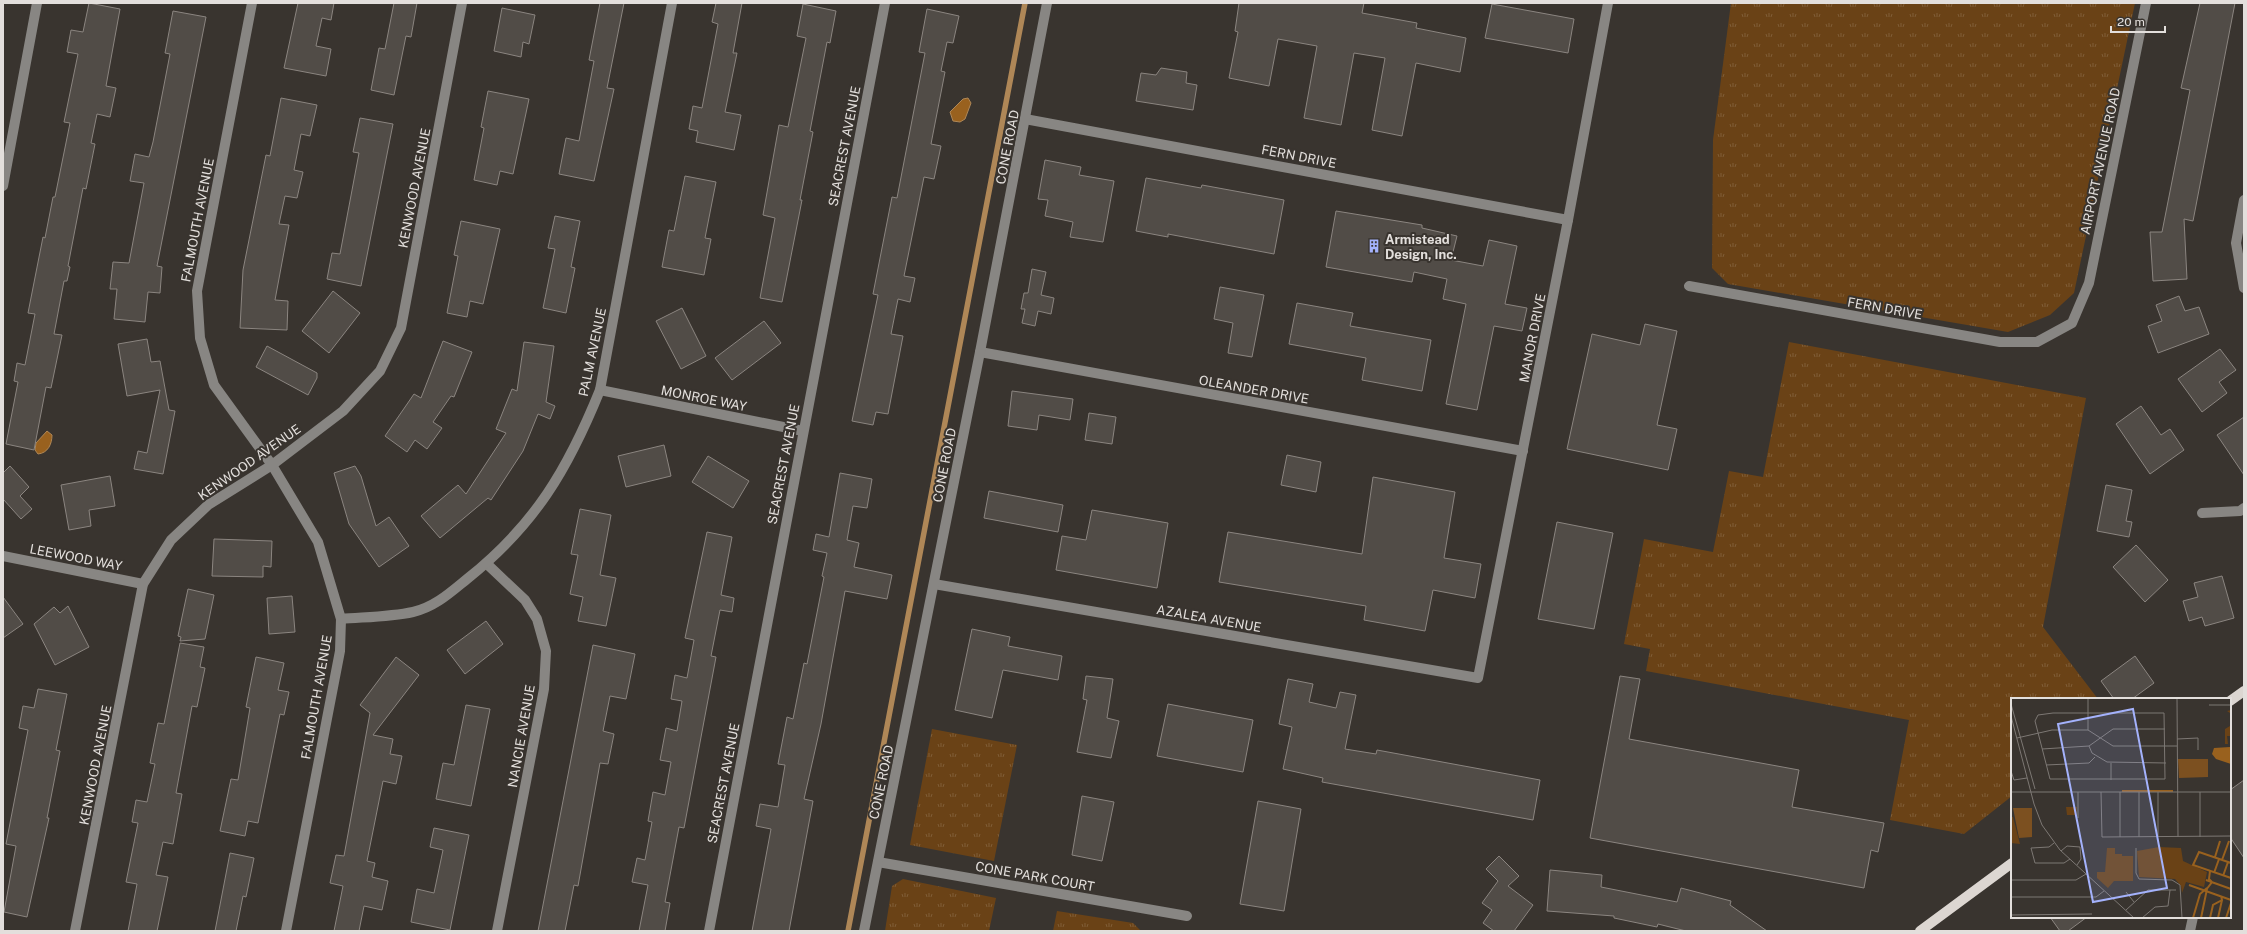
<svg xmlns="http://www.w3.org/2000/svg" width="2247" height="934" viewBox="0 0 2247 934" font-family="'Public Sans',sans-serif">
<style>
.grass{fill:url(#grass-tufts)}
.water{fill:#99611e;stroke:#af8757}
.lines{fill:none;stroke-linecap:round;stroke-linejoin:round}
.stream{stroke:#af8757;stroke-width:5.5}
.building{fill:#514c47;stroke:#8b8580}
.minor{stroke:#888683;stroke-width:10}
.major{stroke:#dcd6d1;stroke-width:10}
.labels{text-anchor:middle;stroke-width:4;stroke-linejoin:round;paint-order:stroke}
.street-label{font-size:13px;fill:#e3dfdc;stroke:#39342f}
.poi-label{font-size:13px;font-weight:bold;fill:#e3dfdc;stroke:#39342f;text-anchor:start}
.inset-river{fill:none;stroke:#99611e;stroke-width:2}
.inset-road{fill:none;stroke:#7d7874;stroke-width:1}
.view{fill:#a4b2fc;fill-opacity:0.15;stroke:#a4b2fc;stroke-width:2}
.inset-edge{fill:none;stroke:#e3dfdc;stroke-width:2}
</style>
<defs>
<pattern id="grass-tufts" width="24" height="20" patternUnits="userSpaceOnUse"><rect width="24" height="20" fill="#6a4216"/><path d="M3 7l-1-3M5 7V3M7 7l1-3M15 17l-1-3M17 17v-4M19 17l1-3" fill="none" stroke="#7f5d37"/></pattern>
</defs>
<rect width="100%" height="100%" fill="#39342f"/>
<g class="grass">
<polygon points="1731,3 2135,3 2074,293 2050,315 2008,332 1728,284 1712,268 1713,140"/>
<polygon points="1789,342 2086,398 2043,627 2098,699 2012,699 2012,796 1964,834 1890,820 1909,720 1646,671 1650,649 1624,644 1644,539 1713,552 1729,471 1763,477"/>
<polygon points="932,729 1017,745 994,861 910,845"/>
<polygon points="903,879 996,898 989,931 885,931 892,886"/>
<polygon points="1057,911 1133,923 1141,931 1053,931"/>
</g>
<g class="water">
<polygon points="968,98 971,103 965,119 960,122 953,121 950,112 963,99"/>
<path d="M 47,431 L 52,435 C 52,444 48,453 38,454 L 35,450 L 36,443 Z"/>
</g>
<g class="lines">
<polyline class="stream" points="848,931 1025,3"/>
</g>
<g class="building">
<polygon points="89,3 120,9 106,86 116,88 110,117 97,114 91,143 95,144 86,189 83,188 68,266 70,267 67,281 64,281 54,334 62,335 51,388 46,387 34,450 6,444 18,382 14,381 17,363 25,365 35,314 28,313 43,237 45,238 53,197 55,197 70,123 64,122 78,54 67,52 71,30 83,32"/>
<polygon points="298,3 334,3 331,20 322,18 316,46 331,49 326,76 284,68"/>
<polygon points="394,3 417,3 411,37 406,36 394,95 371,90 379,48 385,49"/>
<polygon points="600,3 624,3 607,88 614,89 594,181 559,174 566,138 579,141 594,61 589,60"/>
<polygon points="716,3 742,3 733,53 737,53 725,112 741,115 734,150 696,142 698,131 689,129 693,106 702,108 718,24 712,22"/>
<polygon points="1239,3 1364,3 1362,13 1417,23 1416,28 1466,38 1460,72 1416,63 1402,136 1372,130 1385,58 1354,53 1341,125 1304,118 1317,46 1278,39 1269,86 1229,78 1238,32 1235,31"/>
<polygon points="2200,3 2235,3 2193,221 2184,219 2187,279 2153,281 2150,232 2162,232 2190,90 2181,88"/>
<polygon points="803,4 836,11 830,43 827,42 810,131 813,132 800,200 802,200 782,302 760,298 775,218 763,215 779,125 788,127 806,38 797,36"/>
<polygon points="1492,4 1574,19 1568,53 1485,38"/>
<polygon points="502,8 535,15 529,44 523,42 521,57 494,51"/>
<polygon points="927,9 959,16 953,43 947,42 941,71 945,72 931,144 941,146 934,179 924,177 904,276 915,278 910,302 898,299 891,334 903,336 888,414 876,412 873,425 852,421 878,295 873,294 892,197 897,198 925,53 919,52"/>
<polygon points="173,11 206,17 157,266 162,267 160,293 148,292 145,322 114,319 117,289 110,289 113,262 129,263 144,183 130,181 135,154 149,157 153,142 170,54 165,53"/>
<polygon points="1161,68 1187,72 1186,83 1197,85 1193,110 1136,101 1141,73 1156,75"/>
<polygon points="488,91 529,99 513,174 500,171 497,185 474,180 484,128 481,127"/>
<polygon points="281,98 317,105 310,136 301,134 294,170 303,172 297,198 285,196 279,224 289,225 275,300 288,301 287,330 240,328 243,270 266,155 270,156"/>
<polygon points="360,118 393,124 361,286 327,279 332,253 340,254 359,153 353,152"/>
<polygon points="1045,160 1081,167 1079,175 1114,181 1103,242 1070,237 1073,222 1045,216 1048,200 1038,199"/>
<polygon points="685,176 716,182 705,238 711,239 704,275 662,267 669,230 674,231"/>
<polygon points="1146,178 1201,188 1202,185 1284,200 1274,254 1168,234 1168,237 1136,231"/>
<polygon points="1336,211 1422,225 1422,228 1457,236 1451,260 1483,266 1489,240 1517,246 1505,304 1527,308 1522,331 1494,326 1477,410 1446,404 1466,304 1443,299 1447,279 1414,272 1412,282 1326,267"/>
<polygon points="555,216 580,221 571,267 575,268 566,313 543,308 555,249 548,248"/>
<polygon points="461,221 500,229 483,304 470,301 467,317 447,313 458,256 454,255"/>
<polygon points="1032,269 1046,272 1041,295 1054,298 1051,314 1038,311 1035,326 1022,323 1025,309 1021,309 1024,293 1028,293"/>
<polygon points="1220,287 1264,295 1252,357 1228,353 1233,323 1214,319"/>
<polygon points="333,291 360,313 329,353 302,331"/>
<polygon points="2179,296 2185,311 2199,307 2209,334 2158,353 2148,326 2162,321 2156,305"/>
<polygon points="1297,303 1353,313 1350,326 1431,340 1422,391 1362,380 1366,358 1289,344"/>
<polygon points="682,308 706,356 681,369 656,321"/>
<polygon points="764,321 781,343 732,380 715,358"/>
<polygon points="1645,324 1677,331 1657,425 1677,429 1668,470 1567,449 1592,334 1640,345"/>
<polygon points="147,339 151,362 160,361 169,410 175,411 163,474 134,469 138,451 147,453 160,390 127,396 118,344"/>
<polygon points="443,341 472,352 454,397 451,396 433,422 442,428 427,449 415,440 407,452 385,436 414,394 421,398"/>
<polygon points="524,342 554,346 546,402 555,406 550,419 538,414 523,451 491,500 488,498 440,538 421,516 458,485 466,494 506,433 496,429 512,389 517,391"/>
<polygon points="267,346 317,373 317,378 308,395 256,367"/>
<polygon points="2220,349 2236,370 2219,382 2227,393 2202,412 2178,379"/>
<polygon points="1012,391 1073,399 1070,420 1039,415 1037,430 1008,426"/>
<polygon points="2141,406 2161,435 2170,429 2184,450 2150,474 2116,424"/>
<polygon points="1089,413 1116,417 1112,444 1085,440"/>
<polygon points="2244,417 2244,475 2217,435"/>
<polygon points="664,445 671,476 626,487 618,456"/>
<polygon points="1287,455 1321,462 1316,492 1281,485"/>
<polygon points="708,456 749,481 733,508 692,482"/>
<polygon points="10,466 29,487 20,496 32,509 21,519 3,499 3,473"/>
<polygon points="355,466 361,476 376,526 389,517 409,546 379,567 349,524 334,473"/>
<polygon points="840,473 872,479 867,508 853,506 847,540 859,543 854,567 892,575 887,599 845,591 821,724 804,799 813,801 789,931 752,931 771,829 756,826 760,804 778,807 785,765 778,764 787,717 793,719 804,663 807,664 824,577 822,576 827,553 813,550 816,534 829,537"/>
<polygon points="110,476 115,506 89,510 91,526 69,530 61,485"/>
<polygon points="1373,477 1455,492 1444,558 1481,564 1475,598 1433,590 1425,631 1364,620 1366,606 1219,582 1228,532 1362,554"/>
<polygon points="2106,485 2132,490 2126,521 2132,522 2129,537 2097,531"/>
<polygon points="989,491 1063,505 1058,532 984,518"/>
<polygon points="580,509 611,515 600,575 616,578 606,626 578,621 583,597 570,594 578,555 571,554"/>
<polygon points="1092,510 1168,523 1157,588 1056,570 1062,536 1086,540"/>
<polygon points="1557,522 1613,533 1594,629 1538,619"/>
<polygon points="707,532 732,537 721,595 734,598 732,612 720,610 711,656 716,657 684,828 679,827 665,902 670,903 665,931 639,931 648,885 632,882 637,858 645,860 652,822 648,821 653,792 665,795 671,762 660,760 666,728 677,731 682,701 671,699 675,675 687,678 694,640 685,638"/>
<polygon points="214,539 272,541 271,567 263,566 263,577 212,576"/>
<polygon points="2136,545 2168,580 2145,602 2113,567"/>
<polygon points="2222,576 2234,618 2205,626 2202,617 2189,621 2183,601 2198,597 2194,583"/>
<polygon points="188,589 214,595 205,639 180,641 181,637 178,636"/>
<polygon points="292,596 295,632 269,634 267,598"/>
<polygon points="3,597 23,624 3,638"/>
<polygon points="68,606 89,647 55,665 34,624 54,607 60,613"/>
<polygon points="486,621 503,644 465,674 447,650"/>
<polygon points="972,629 1010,637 1008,646 1062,656 1058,680 1003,670 992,718 955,710"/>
<polygon points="180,643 204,647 200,667 205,668 197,707 192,706 176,793 182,794 173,844 163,842 156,875 168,877 157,931 128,931 137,884 126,882 138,823 132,822 136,800 147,802 155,764 150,763 158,723 164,724"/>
<polygon points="593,645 635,654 626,699 610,696 603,731 614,734 608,764 600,763 578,886 574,885 565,931 538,931"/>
<polygon points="2135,656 2154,683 2132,699 2114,699 2101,681"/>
<polygon points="256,657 284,663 278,690 289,692 284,715 280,714 258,823 248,821 245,836 220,831 231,779 238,780 250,708 246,707"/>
<polygon points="396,657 419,675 373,735 393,739 390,754 402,756 396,784 383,781 367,861 375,863 372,877 388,881 382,910 364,906 359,931 334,931 343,886 330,883 336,855 344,856 370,713 360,705"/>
<polygon points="1086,676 1113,679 1107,718 1119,721 1111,758 1077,752 1087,700 1083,699"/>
<polygon points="1620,676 1640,679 1629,739 1799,770 1792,807 1884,823 1878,852 1871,850 1864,888 1590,838"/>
<polygon points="1288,679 1313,684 1309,702 1336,708 1340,692 1356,695 1345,749 1376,754 1377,750 1540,780 1533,820 1322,782 1323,778 1283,769 1292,727 1279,724"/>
<polygon points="38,689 67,694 56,750 60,751 47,818 49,818 27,917 4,912 16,846 6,844 28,730 19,728 23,706 34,708"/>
<polygon points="1168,704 1253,720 1243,772 1157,756"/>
<polygon points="466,705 490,709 471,806 436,799 443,763 454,765"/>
<polygon points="2244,780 2244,858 2230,837 2230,790"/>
<polygon points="1082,796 1114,802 1102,861 1072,855"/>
<polygon points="1258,801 1301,809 1284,911 1240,904"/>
<polygon points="434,828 469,835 450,930 411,922 417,889 434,893 443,850 430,847"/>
<polygon points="230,853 254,858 246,897 243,896 236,931 215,931"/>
<polygon points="1499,856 1519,876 1508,886 1533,905 1514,931 1494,931 1483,923 1492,910 1482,903 1498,881 1486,869"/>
<polygon points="1550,870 1602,875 1601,887 1677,902 1681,888 1731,901 1730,905 1767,931 1686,931 1658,924 1657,927 1614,918 1614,916 1547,911"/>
<polygon points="2050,917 2087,917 2068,931 2060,931"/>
</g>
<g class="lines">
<g class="minor">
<polyline points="252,3 197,291 200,338 214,385 272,465 318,542 341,619 340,651 286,931"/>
<polyline points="1025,119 1568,220"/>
<polyline points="3,186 37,3"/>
<polyline points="2244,200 2236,243 2244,288"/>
<polyline points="1689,286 2000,342 2037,342 2072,323 2089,283 2146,3"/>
<polyline points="980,352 1523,451"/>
<polyline points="600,390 803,431"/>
<polyline points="2202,513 2240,511 2244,508"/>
<polyline points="3,556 143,584"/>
<polyline points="487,564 525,600 537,619 546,651 544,689 497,931"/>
<polyline points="934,584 1478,678 1568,220 1608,3"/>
<path d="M 341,619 C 365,617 390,617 413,612 C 435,607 451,592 467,579 C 535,525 568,469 600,390 L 672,3"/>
<polyline points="878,862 1187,916"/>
<polyline points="75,931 143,584 171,540 208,505 272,465 343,411 380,371 401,328 462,3"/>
<polyline points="709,931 885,3"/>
<polyline points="864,931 980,352 1047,3"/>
<polyline points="2190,931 2193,917"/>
</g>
<g class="major">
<polyline points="2230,701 2244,691"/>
<polyline points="1920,931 2012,863"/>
</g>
</g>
<defs>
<g id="building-bare" transform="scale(1.08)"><path d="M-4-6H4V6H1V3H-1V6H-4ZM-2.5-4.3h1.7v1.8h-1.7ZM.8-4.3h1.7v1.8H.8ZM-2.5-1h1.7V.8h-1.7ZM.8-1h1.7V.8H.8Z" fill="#a4b2fc" stroke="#39342f" stroke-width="2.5" paint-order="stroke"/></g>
</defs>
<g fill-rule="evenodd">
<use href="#building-bare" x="1374" y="246"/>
</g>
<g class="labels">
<g class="street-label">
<text transform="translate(844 146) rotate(-79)" y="5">SEACREST AVENUE</text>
<text transform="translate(1007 147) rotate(-79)" y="5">CONE ROAD</text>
<text transform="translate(1299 156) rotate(11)" y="5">FERN DRIVE</text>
<text transform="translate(2100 161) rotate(-78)" y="5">AIRPORT AVENUE ROAD</text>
<text transform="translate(414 188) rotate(-79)" y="5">KENWOOD AVENUE</text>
<text transform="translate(197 220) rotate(-79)" y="5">FALMOUTH AVENUE</text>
<text transform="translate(1885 308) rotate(10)" y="5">FERN DRIVE</text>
<text transform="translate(1532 338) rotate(-79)" y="5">MANOR DRIVE</text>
<text transform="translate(592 352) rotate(-78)" y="5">PALM AVENUE</text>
<text transform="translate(1254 389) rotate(10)" y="5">OLEANDER DRIVE</text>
<text transform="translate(704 398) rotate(11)" y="5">MONROE WAY</text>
<text transform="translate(249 462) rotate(-35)" y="5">KENWOOD AVENUE</text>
<text transform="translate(783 464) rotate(-79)" y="5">SEACREST AVENUE</text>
<text transform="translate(944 465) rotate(-79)" y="5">CONE ROAD</text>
<text transform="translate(76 557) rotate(11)" y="5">LEEWOOD WAY</text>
<text transform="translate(1209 618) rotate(10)" y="5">AZALEA AVENUE</text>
<text transform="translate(316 697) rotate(-80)" y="5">FALMOUTH AVENUE</text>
<text transform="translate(521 736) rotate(-80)" y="5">NANCIE AVENUE</text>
<text transform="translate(95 765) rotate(-79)" y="5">KENWOOD AVENUE</text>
<text transform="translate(881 782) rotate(-78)" y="5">CONE ROAD</text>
<text transform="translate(723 783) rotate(-79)" y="5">SEACREST AVENUE</text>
<text transform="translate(1035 876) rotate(10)" y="5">CONE PARK COURT</text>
</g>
<g class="poi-label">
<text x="1385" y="244">Armistead<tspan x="1385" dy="15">Design, Inc.</tspan></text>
</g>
</g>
<g transform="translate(2011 698)">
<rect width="220" height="220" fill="#39342f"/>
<path d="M 220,12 L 220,38 L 216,38 L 217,46 L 214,46 L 214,31 L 219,28 L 219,15 L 216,13 ZM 55,109 L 66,109 L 65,117 L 56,117 ZM 0,119 L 2,119 L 9,146 L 0,145 ZM 148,149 L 170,150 L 172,163 L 196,174 L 193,189 L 175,184 L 171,195 L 170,188 L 164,181 L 128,179 L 126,153 ZM 96,150 L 104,150 L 104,156 L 111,156 L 111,158 L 122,158 L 122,183 L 103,183 L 97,190 L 86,180 L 86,174 L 94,174 Z" fill="#6a4216"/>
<path d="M 167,61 L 197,61 L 197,79 L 168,80 ZM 2,110 L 21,110 L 21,139 L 8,140 Z" fill="#7c5020"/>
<path d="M 220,45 L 220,66 L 205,61 L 201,56 L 203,50 L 219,49 Z" fill="#99611e"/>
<path class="inset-river" d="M 111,93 L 162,93M 204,159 L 209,143M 211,162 L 218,143M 220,165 L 188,154 L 182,167 L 220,180M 203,175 L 208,161M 212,178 L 217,164M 195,182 L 220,191M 178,187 L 220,202M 195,192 L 201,184 L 198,181 L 199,173M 182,220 L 189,196 L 196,190M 190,220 L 196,191M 199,220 L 202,207 L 211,202 L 210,198M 207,220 L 211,202M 215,220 L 220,205"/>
<path class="inset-road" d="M 77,0 L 77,32M 166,0 L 167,139M 0,6 L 24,91M 198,7 L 220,7M 42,15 L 153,15 L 154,81 L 39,81 L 24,23 L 27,17 ZM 0,18 L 23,106 L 31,127 L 49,152 L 123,220M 6,40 L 41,32 L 77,32 L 102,48 L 166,48M 166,41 L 187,40 L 187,52M 78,48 L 81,55 L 96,64 L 155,65M 31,51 L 78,48 L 102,31 L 154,31M 35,67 L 78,65 L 84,59M 0,73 L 3,82 L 16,80M 100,82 L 100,65M 0,94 L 220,94M 67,94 L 67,120M 90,94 L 91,139 L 220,138M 109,94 L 109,139M 128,94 L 128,139M 147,94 L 147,139M 189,94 L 189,139M 43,145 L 38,149 L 20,150 L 24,165 L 53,165 L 59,161M 125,150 L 125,175 L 128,181 L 161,182 L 169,187 L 171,220M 50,153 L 56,148 L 69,149 L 70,161 L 66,167M 0,182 L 65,182 L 75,176M 115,194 L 123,204M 0,199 L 85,199 L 93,193M 115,212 L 137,192 L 165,192M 0,217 L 81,216M 131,220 L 144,209 L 157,208 L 159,192"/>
<path class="view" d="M 122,11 L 156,190 L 82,204 L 47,26 Z"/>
<rect width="220" height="220" class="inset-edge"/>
</g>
<rect width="2247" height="934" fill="none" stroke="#e3dfdc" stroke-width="8"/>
<path d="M2111 26v6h54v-6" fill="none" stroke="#e3dfdc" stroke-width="2"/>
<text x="2117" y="26" font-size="12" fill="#e3dfdc" stroke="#39342f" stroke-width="3" paint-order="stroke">20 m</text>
</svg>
